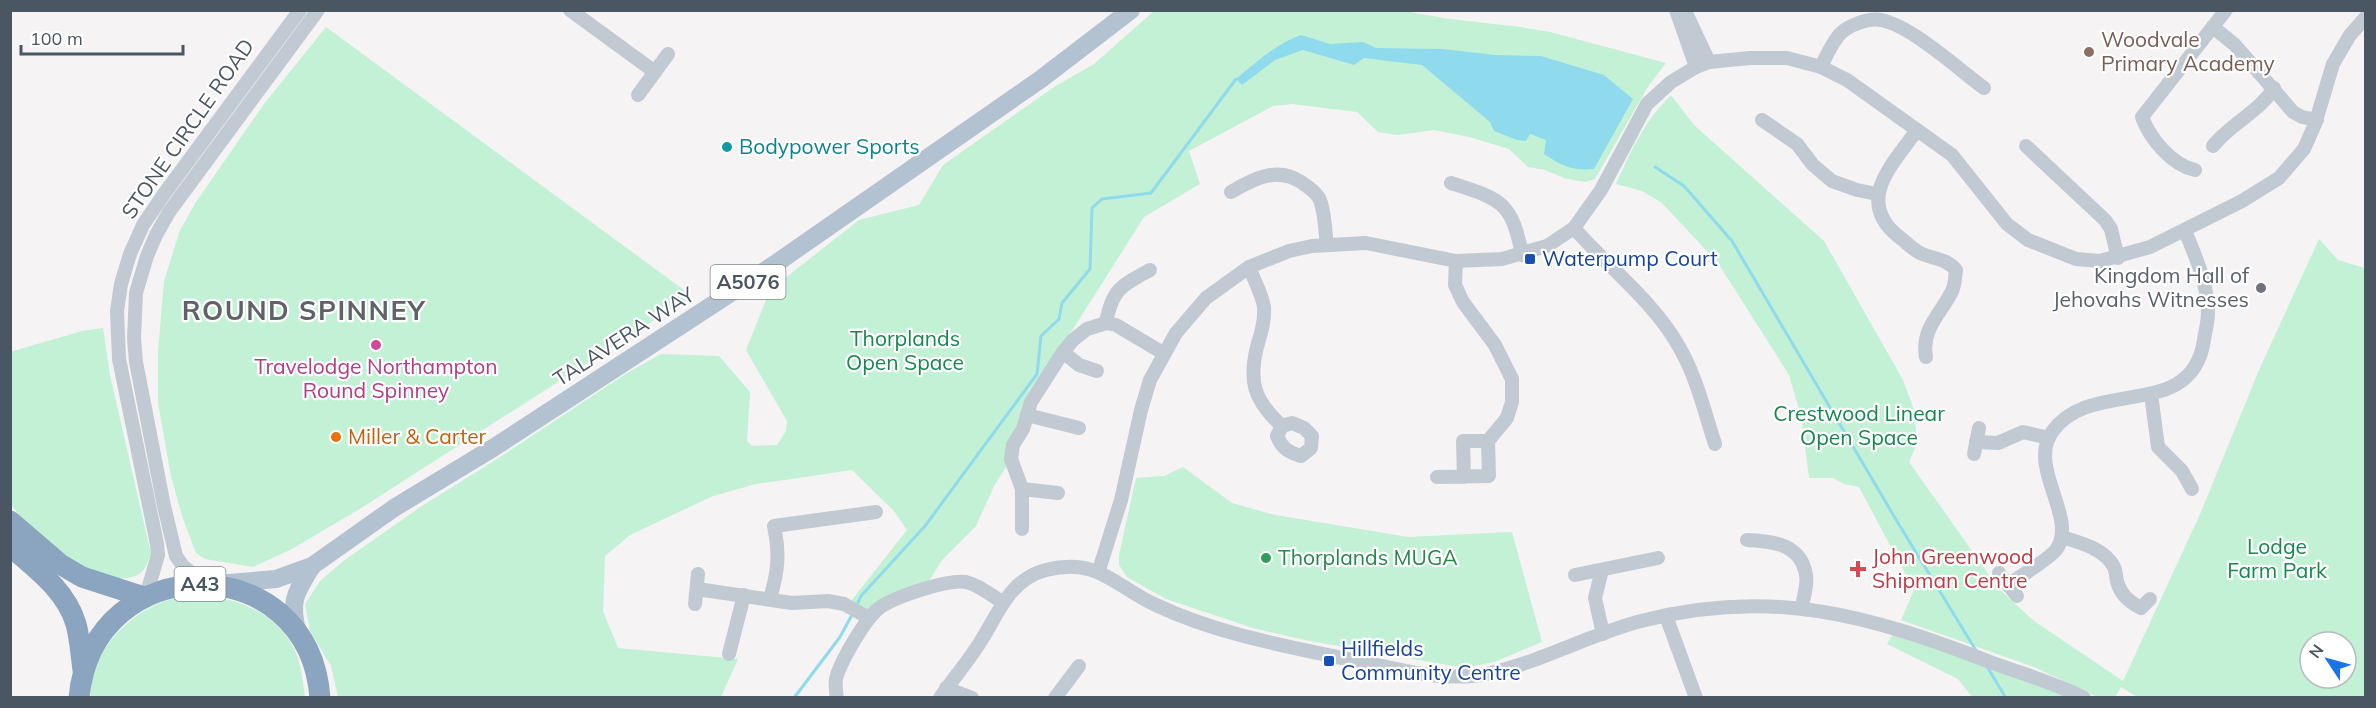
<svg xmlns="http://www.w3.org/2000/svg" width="2376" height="708" viewBox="0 0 2376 708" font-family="Mulish,sans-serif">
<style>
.green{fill:#c3f1d5;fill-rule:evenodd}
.water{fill:#90daee}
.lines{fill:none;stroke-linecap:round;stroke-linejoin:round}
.stream{stroke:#90daee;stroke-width:3}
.minor{stroke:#c1cad2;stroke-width:14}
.major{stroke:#b3c2d1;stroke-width:18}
.highway{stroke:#8ba5c1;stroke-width:21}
.education-dot{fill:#8d6e63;stroke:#fff;stroke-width:2}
.culture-dot{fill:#0f9aa8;stroke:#fff;stroke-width:2}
.transit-dot{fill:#1a4fb4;stroke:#fff;stroke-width:2}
.worship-dot{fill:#6b7280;stroke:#fff;stroke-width:2}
.hotel-dot{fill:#d1479c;stroke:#fff;stroke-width:2}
.food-dot{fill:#e8710a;stroke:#fff;stroke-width:2}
.leisure-dot{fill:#2e9e5b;stroke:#fff;stroke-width:2}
.health-dot{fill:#e0444e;stroke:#fff;stroke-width:2}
.labels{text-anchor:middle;stroke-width:4.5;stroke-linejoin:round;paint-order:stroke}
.shield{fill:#fff;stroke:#808990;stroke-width:1.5}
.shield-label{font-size:20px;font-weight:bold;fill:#4a5661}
.education-label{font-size:21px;fill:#785e54;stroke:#fff;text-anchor:start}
.street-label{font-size:21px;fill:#4a5661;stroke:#fff}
.culture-label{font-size:21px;fill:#0d838f;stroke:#fff;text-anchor:start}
.transit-label{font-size:21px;fill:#164399;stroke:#fff;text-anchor:start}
.worship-label{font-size:21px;fill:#5b616d;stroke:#fff;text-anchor:end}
.park-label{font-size:21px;fill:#17864f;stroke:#fff}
.hotel-label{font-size:21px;fill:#b23c85;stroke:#fff}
.food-label{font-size:21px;fill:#c56008;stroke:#fff;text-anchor:start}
.health-label{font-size:21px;fill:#be3a42;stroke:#fff;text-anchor:start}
.leisure-label{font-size:21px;fill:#27864d;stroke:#fff;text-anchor:start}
.district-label{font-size:27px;font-weight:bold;letter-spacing:1.5px;fill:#5f6368;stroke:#fff}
</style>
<rect width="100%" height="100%" fill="#f5f3f3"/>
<g class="green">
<polygon points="1154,11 1403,11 1450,19 1521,27 1550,32 1666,63 1649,85 1595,179 1585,182 1564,178 1545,170 1528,167 1509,149 1469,137 1434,130 1398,135 1378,132 1357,112 1292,104 1273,106 1189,151 1200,184 1144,217 1075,326 1030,390 1027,415 1011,459 994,486 976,526 942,560 929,581 868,611 851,601 907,530 894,511 852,470 756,484 713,496 630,535 605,556 603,611 618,648 738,659 721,697 338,697 331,666 310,631 305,604 320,581 346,559 419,508 500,457 627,373 661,354 719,356 750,392 747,441 752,446 777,445 786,431 787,421 746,350 770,290 859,220 919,205 943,165 1054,87 1094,64"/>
<polygon points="326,27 692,296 358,510 290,550 253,567 205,559 196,553 182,516 171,476 158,403 158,351 164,281 180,230 196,202 264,104"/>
<path d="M 1671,95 L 1694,125 L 1824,241 L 1903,380 L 1913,407 L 1916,430 L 1915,448 L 1909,462 L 1999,589 L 2034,621 L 2123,681 L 2201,512 L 2259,370 L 2319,239 L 2338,260 L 2365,268 L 2365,697 L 2139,698 L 2121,687 L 2115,697 L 2097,697 L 2034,667 L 1901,620 L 1914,590 L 1859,487 L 1844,484 L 1833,478 L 1809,478 L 1801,416 L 1789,375 L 1718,263 L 1662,203 L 1642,191 L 1616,184 C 1632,149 1643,123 1671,95 ZM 2310,642 L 2346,642 L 2346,678 L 2310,678 Z"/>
<path d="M 103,328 L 110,375 L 151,554 C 148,562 146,569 139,574 C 115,590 60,557 41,540 C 30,530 21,516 11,505 L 10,352 L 82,331 Z"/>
<polygon points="1183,467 1232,503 1275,515 1408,537 1512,532 1542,642 1494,662 1473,666 1453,666 1305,640 1253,628 1166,599 1127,577 1119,565 1119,555 1136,478 1164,476"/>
<path d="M 199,594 C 236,599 275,611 293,647 C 301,661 303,682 305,697 L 91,698 C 88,657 123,619 158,604 C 171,598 185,596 199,594 Z"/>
<polygon points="1896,629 2084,697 1972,697 1958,679 1887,644"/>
</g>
<path class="water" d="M 1301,35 L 1330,44 L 1363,42 L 1376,48 L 1442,49 L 1495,55 L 1541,56 L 1604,75 L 1633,99 L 1594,169 C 1572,171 1562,166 1544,154 L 1546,140 L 1530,134 L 1526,141 L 1517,140 L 1494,131 L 1490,122 L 1422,65 L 1364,58 L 1354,65 L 1303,50 L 1275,60 L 1242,85 L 1236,79 C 1256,62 1276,44 1301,35 Z"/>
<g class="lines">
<g class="stream">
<polyline points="1655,167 1684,186 1732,241 1898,523 1977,652"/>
<polyline points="856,607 861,596 925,526 1037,374 1041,336 1059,319 1062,303 1090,269 1092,208 1102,199 1151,193 1236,79"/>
<polyline points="1986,665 2006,698"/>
<polyline points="794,698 840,637 853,613"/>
</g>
<g class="minor">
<polyline points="570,10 655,72"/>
<polyline points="1676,10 1696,67"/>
<polyline points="1682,10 1686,13 1709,62"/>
<polyline points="2213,27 2235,45 2293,112 2302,117 2317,120"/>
<path d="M 1821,67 C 1826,56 1831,45 1839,35 C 1848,25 1868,18 1881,20 C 1912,26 1958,69 1984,88"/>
<polyline points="638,95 668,54"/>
<polyline points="1762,120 1797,144 1813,165 1832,181 1857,190 1877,194"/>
<path d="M 1917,130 C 1894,163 1854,200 1898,236 C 1905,241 1912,249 1920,253 C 1933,259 1946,258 1956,270 C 1955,277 1955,287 1951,293 C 1940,315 1921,329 1926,357"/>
<polyline points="2026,146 2105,220 2111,229 2118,258"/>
<path d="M 2213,146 C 2230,124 2259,112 2274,88"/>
<path d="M 2195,170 C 2172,165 2150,139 2142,117 L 2226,10"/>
<path d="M 1451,183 C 1500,199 1512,201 1522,255"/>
<path d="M 1231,192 C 1253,179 1277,166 1301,182 C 1307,186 1315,191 1319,198 C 1325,210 1325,231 1327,245"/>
<path d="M 1574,228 C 1607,266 1653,301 1678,345 C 1696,375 1704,410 1715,444"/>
<polyline points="1456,261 1455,285 1463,302 1495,345 1512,379 1512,402 1507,418 1488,441"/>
<path d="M 1249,267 C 1254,280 1262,294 1264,307 C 1265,320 1262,331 1258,343 C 1248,380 1253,400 1282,426"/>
<path d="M 1106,323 C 1112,289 1122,285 1150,270"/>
<polyline points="1063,352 1079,365 1097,371"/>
<polyline points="2151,394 2158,447 2182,471 2192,489"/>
<polyline points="1027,415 1079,428"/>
<path d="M 1292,423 L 1304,428 L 1312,436 L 1311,448 L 1301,456 C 1288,452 1282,448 1277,436 L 1282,426 Z"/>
<polyline points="1976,442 1998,443 2023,432 2049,438"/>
<polyline points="1974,454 1979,428"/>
<polyline points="1437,477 1489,476 1488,441 1463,441 1464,477"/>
<polyline points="1022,489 1058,493"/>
<polyline points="1022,529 1022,489 1011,459 1013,445 1023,429 1031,402 1063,352 1073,340 1087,329 1106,323 1116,325 1163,353"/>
<path d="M 2062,537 C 2080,543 2104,548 2114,567 C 2116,571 2116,577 2117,581 C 2120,594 2129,602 2141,608 L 2150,599"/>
<path d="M 1747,540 C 1773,541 1801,544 1806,575 C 1808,585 1803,598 1802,608"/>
<polyline points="1099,570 1121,500 1141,410 1150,380 1176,333 1206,298 1249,267 1289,251 1312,246 1366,243 1456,261 1502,259 1547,246 1574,228 1601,190 1647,104 1671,82 1696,67 1709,62 1750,58 1787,58 1821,67 1847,80 1952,155 2007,224 2028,240 2076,259 2100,261 2150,247 2242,201 2279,178 2304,149 2315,124 2333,64 2350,35 2366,17"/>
<polyline points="1602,570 1595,598 1603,634"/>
<polyline points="1999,573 2017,596"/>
<polyline points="1575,575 1658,558"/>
<polyline points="205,584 183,566 176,556 164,506 136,362 134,338 136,293 147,256 156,235 169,212 318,10"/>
<path d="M 2008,585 C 2020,576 2048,560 2056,550 C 2079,518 2027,468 2052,432 C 2091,376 2192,423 2204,340 C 2205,332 2208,322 2208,313 C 2208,285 2196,257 2185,231"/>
<polyline points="697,589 792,603 828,601 844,604 869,618"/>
<polyline points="146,596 158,555 157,544 119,359 117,311 121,284 130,254 143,225 164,194 300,10"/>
<path d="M 770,599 C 778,571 780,555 774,526 L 876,512"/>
<polyline points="695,604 698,574"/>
<polyline points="1666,616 1696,698"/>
<polyline points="729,654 744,595"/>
<polyline points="946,688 972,698"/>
<path d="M 837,698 C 836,692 835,685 836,679 C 840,662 867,615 882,606 C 898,596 948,579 966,582 C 979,585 991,595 1002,602"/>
<path d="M 940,698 C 952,680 966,664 977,647 C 997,618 1007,580 1046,570 C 1099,557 1114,586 1156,605 C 1213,632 1275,644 1337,657 C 1365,662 1394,669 1423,674 C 1444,677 1465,678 1486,674 C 1539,663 1588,635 1641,621 C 1770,587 1869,615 1990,662 C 2022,674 2053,682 2084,698"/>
<polyline points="1055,698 1079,666"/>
</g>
<g class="major">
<polyline points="217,584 276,579 312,566 394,508 493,448 778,262 1041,79 1131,10"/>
<path d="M 298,634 C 289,601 295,594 312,566"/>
</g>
<g class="highway">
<polyline points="10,521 60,564 82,577 144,597"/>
<path d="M 10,546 C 35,568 66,590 76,624 C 80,639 81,655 83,670"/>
<path d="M 79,698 C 93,547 309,547 320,698"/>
</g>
</g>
<circle class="education-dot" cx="2089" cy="52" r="6"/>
<circle class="culture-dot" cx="727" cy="147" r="6"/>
<g class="transit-dot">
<rect x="1524" y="253" width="12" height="12" rx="3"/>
<rect x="1323" y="655" width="12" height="12" rx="3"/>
</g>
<circle class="worship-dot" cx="2261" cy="288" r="6"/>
<circle class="hotel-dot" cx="376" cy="345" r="6"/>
<circle class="food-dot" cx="336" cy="437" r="6"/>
<circle class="leisure-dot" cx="1266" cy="558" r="6"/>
<path class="health-dot" d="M1855 560h6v6h6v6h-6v6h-6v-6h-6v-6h6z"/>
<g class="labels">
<g class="shield">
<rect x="710.5" y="265" width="75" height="34" rx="4.5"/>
<rect x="174.5" y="567" width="51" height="34" rx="4.5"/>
</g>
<g class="shield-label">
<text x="748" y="289">A5076</text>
<text x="200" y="591">A43</text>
</g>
<g class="education-label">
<text x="2101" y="47">Woodvale<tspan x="2101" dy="24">Primary Academy</tspan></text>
</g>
<g class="street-label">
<text transform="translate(188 129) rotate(-55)" y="7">STONE CIRCLE ROAD</text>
<text transform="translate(624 337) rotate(-33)" y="7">TALAVERA WAY</text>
</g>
<g class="culture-label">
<text x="739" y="154">Bodypower Sports</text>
</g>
<g class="transit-label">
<text x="1542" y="266">Waterpump Court</text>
<text x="1341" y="656">Hillfields<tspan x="1341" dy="24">Community Centre</tspan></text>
</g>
<g class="worship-label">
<text x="2249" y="283">Kingdom Hall of<tspan x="2249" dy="24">Jehovahs Witnesses</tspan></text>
</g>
<g class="park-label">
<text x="905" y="346">Thorplands<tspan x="905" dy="24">Open Space</tspan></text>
<text x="1859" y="421">Crestwood Linear<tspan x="1859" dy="24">Open Space</tspan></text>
<text x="2277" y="554">Lodge<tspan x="2277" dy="24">Farm Park</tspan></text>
</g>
<g class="hotel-label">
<text x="376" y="374">Travelodge Northampton<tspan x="376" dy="24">Round Spinney</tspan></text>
</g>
<g class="food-label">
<text x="348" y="444">Miller &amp; Carter</text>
</g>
<g class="health-label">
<text x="1872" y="564">John Greenwood<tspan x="1872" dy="24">Shipman Centre</tspan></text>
</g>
<g class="leisure-label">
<text x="1278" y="565">Thorplands MUGA</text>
</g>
<g class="district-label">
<text x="304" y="320">ROUND SPINNEY</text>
</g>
</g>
<rect width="2376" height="708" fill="none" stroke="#4a5661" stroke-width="24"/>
<g transform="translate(2328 660) rotate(306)"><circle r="28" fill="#ffffff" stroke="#b7bbc0" stroke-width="1.5"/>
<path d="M0-4.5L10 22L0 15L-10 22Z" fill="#1a73e8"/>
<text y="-9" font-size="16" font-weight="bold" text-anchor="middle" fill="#4a5661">N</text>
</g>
<path d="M21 45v9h162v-9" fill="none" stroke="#4a5661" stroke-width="3"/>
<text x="30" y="45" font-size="18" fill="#4a5661" stroke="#ffffff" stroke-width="4.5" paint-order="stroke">100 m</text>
</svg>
